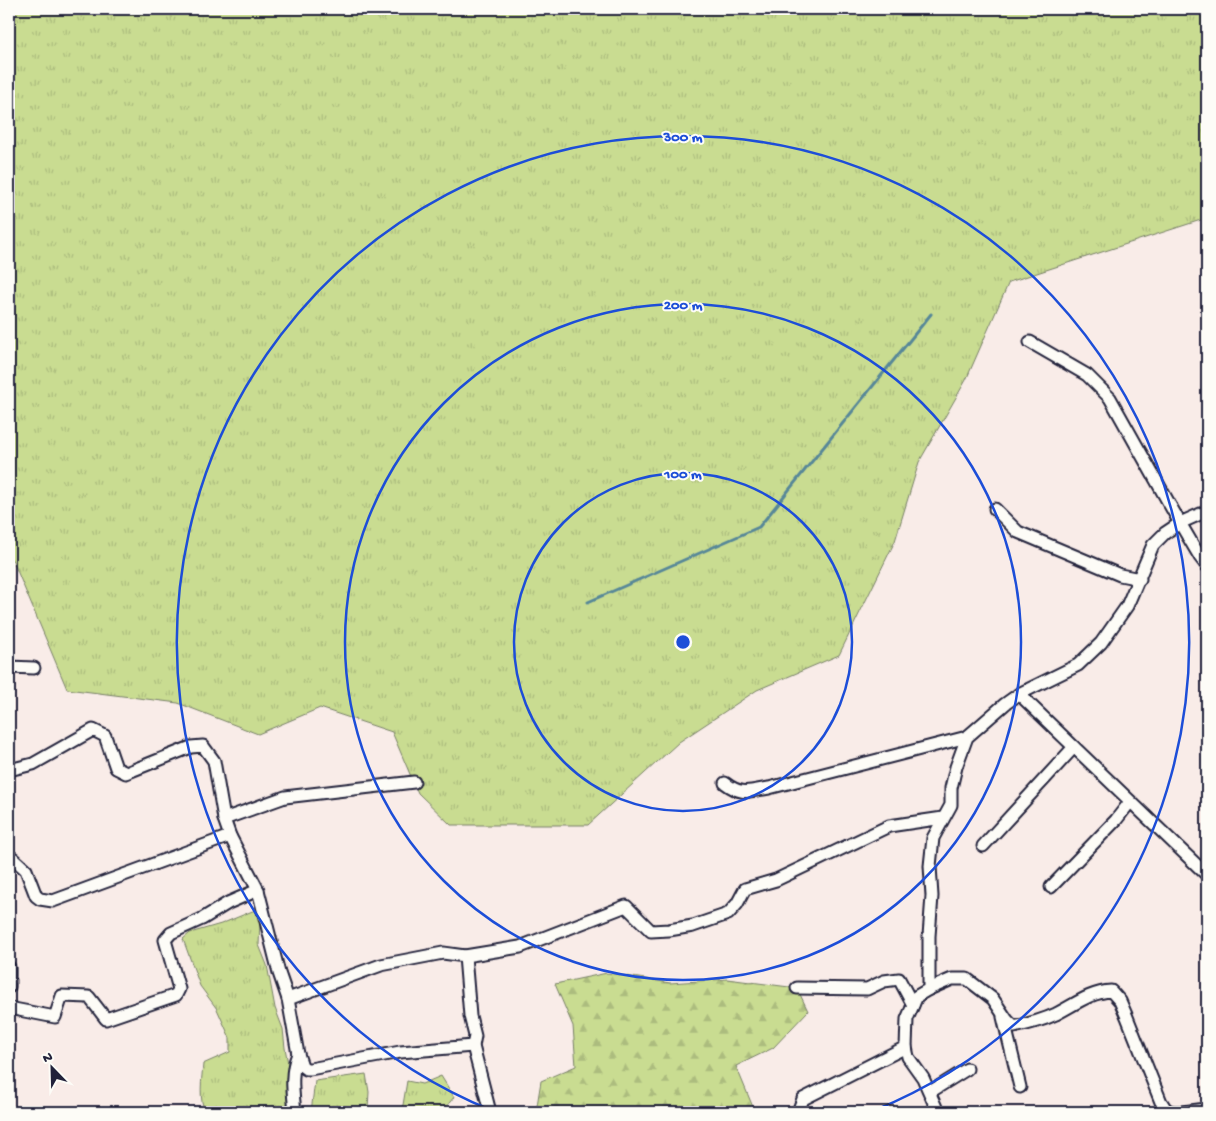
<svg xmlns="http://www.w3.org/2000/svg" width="1216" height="1121" viewBox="0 0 1216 1121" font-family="'Gochi Hand',sans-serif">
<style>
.grass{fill:url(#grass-tufts);stroke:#767f66}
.forest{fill:url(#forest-firs);stroke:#767f66}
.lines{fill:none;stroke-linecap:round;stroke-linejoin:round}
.stream{stroke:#578798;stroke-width:3}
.minor-casing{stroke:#22223b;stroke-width:15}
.minor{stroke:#fdfcf7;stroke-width:11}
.ring{fill:none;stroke:#1d4ed8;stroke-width:2.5}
.centre{fill:#1d4ed8;stroke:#fdfcf7;stroke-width:2.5}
.ring-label{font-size:15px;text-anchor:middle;font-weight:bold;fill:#1d4ed8;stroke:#fdfcf7;stroke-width:4;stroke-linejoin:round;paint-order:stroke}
</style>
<defs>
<pattern id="grass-tufts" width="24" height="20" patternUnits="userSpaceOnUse" patternTransform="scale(1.25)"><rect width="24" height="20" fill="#c9dc91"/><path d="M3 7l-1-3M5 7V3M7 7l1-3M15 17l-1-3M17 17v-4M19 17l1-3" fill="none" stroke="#acbc7e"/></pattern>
<pattern id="forest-firs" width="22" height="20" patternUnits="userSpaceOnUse" patternTransform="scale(1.25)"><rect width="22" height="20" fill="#c9dc91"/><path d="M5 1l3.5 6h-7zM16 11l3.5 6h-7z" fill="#acbc7e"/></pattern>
</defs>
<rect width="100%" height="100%" fill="#f9ece8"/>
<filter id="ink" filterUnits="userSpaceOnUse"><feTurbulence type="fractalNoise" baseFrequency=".02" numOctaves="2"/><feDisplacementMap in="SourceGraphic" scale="10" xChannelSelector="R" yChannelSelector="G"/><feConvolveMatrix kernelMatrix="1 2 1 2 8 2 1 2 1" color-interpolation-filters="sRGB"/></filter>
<g filter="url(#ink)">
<g class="grass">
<polygon points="15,9 1207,9 1207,218 1009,282 966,380 919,462 895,541 839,655 757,690 679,742 588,825 451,825 418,793 392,732 320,708 258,734 178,703 67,689 13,561 9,556 9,14"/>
<path d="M 255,910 L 260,922 L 259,945 L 267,965 L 275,1008 L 283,1029 L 285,1048 L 290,1074 L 291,1102 L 287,1109 L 280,1112 L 206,1112 C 198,1101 202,1078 203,1064 L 230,1052 L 230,1038 L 217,1009 L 200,986 L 183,939 L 190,933 L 221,924 Z"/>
<polygon points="366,1074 369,1092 368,1108 370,1112 311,1112 315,1081"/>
<polygon points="441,1076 454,1097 442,1112 398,1112 403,1105 407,1081 422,1084"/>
</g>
<polygon class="forest" points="607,973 670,983 727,979 797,988 808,1011 773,1048 736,1066 755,1112 536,1112 541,1081 576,1066 573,1026 555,984"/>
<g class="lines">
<polyline class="stream" points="588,602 759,527 931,314"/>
<g class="minor-casing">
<g id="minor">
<polyline points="1030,342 1087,375 1110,398 1180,523 1200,557 1207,566"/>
<polyline points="995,509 1018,532 1120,575 1140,579"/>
<polyline points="9,667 34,668"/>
<polyline points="1019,694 1207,875"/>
<polyline points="9,770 33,764 93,730 105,736 116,768 126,773 191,747 203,746 214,761 224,819 230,836 258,890 279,973 288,999 298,1054 302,1066 306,1069 310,1069 400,1052 473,1046"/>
<path d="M 725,783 C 742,796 749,791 769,788 L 967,737"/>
<polyline points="224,819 285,797 414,782"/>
<polyline points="983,846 1074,747"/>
<polyline points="9,858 13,858 26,870 36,896 40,899 53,901 230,836"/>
<polyline points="1051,887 1116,820 1130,802"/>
<polyline points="465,956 470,1016 475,1036 473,1046 490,1112"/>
<polyline points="9,967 9,987"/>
<polyline points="797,988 867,989 884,981 899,979 913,1005"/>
<path d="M 929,989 L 952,979 L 967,979 L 993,999 L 1007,1020 L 1014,1027 C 1028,1024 1043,1020 1056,1014 C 1074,1005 1090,992 1111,991 L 1120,1001 L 1127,1017 L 1161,1102 C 1163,1104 1164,1107 1166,1109 C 1174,1116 1198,1109 1207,1109"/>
<polyline points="288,999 381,965 443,953 465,956 520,947 626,906 651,931 669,930 693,926 728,914 737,904 745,889 776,880 889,826 943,818"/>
<polyline points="9,1008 55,1017 62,996 89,997 106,1019 176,995 179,989 165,940 171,933 202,919 228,903 258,890"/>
<polyline points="1003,1017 1020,1087"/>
<polyline points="930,1092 967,1069"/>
<path d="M 295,1112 C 293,1092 290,1073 298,1054"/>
<polyline points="798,1112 803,1099 906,1047"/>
<polyline points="938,1112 923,1078 908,1057 906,1047 907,1019 917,996 929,989 929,936 932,896 930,866 933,838 951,805 951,788 956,767 967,737 1005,704 1019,694 1078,665 1101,643 1127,606 1153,545 1165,533 1180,523 1207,511"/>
</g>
</g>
<use href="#minor" class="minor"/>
</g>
</g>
<g class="ring">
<circle cx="683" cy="642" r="169"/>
<circle cx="683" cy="642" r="338"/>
<path d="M493 1111A506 506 0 1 1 873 1111"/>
</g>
<circle cx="683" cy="642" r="8" class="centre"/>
<g class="ring-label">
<text x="683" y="141">300 m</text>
<text x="683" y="309">200 m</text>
<text x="683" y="478">100 m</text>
</g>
<rect width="1216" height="1121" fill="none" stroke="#fdfcf7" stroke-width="30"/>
<rect x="15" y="15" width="1186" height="1091" fill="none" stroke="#22223b" stroke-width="2" filter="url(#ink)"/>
<g transform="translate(52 1068) rotate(337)" stroke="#fdfcf7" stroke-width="4" paint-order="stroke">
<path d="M0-4L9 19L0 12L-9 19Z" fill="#22223b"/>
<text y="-8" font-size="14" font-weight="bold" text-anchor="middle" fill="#22223b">N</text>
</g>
</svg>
